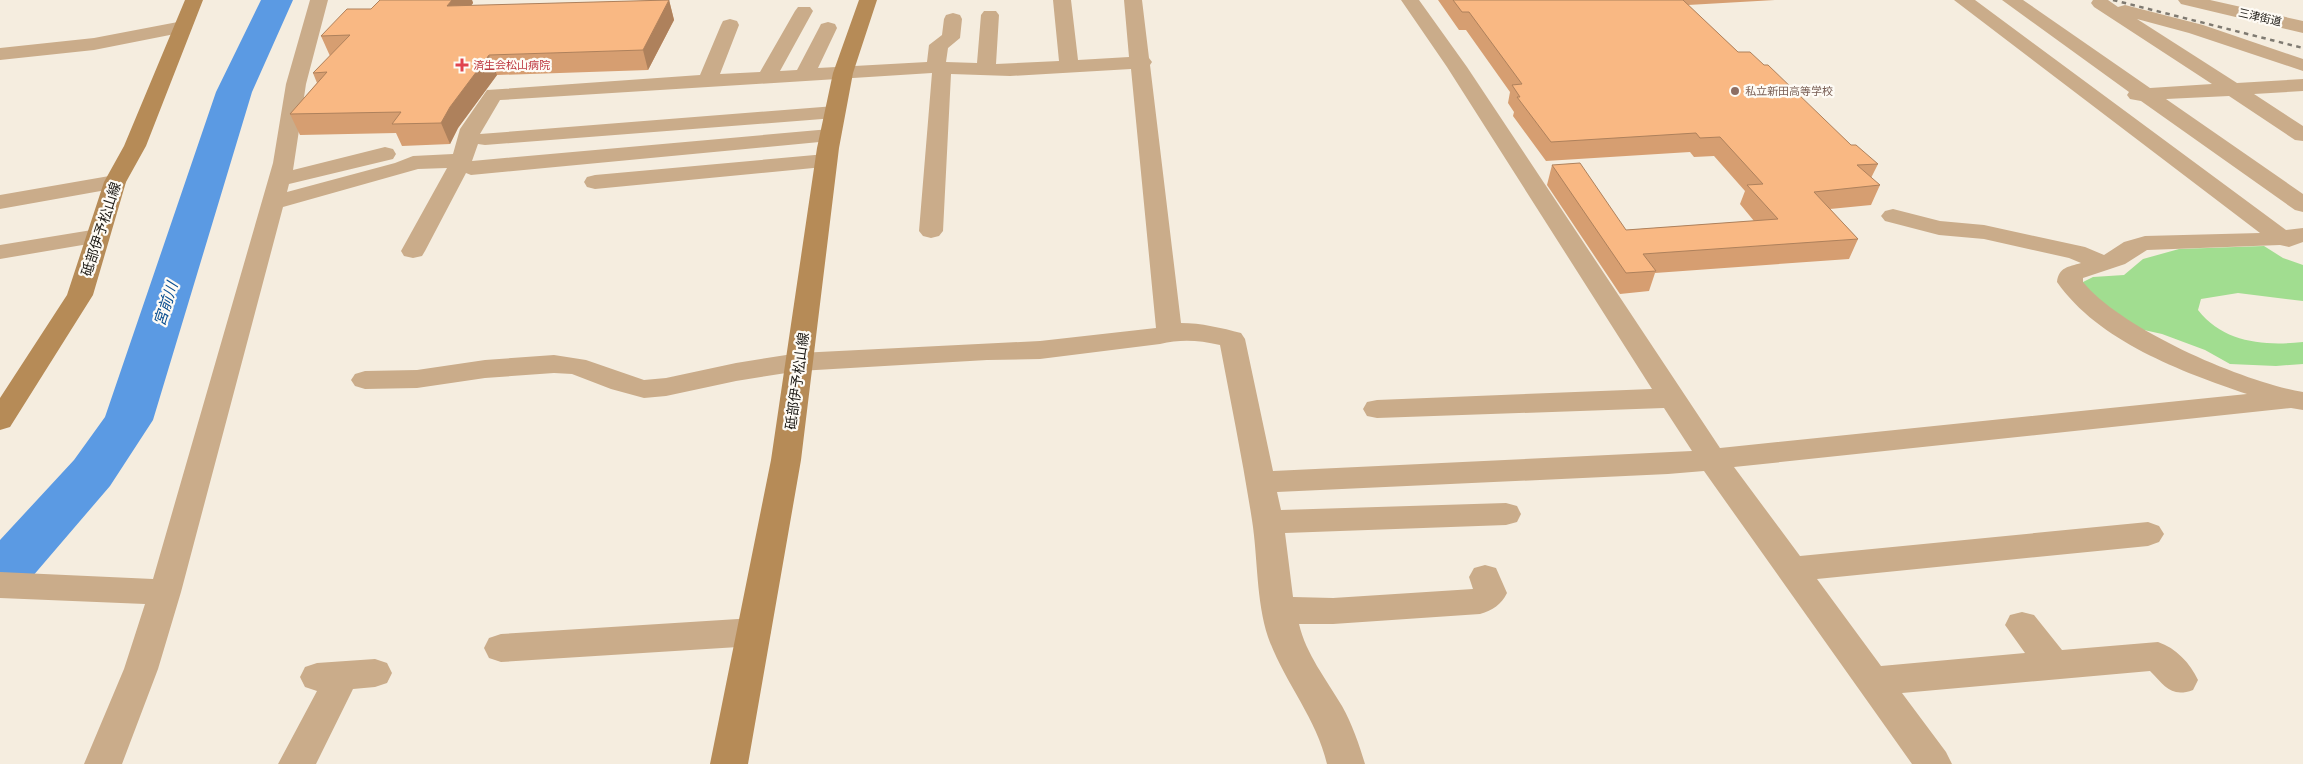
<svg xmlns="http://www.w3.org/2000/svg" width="2303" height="764" viewBox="0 0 2303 764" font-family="Jost,'Noto Sans JP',sans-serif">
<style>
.green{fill:#a1dd90}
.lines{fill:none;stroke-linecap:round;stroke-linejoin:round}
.river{fill:#5b9ae3;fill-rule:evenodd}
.minor{fill:#caac8a;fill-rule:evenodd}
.tertiary{fill:#caac8a;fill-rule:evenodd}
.secondary{fill:#b68b57;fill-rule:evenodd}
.rail{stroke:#7f7a71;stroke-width:2.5;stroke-dasharray:4.5 4.5;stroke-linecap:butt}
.wall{fill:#d69e71}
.shaded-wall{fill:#ae815c}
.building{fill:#f9b883;stroke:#ae815c}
.health-dot{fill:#e0444e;stroke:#fefbf5;stroke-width:2}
.education-dot{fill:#8d6e63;stroke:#fefbf5;stroke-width:2}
.labels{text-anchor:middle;stroke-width:4.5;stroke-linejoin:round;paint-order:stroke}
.far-street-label{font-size:11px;fill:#1d1a15;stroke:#fefbf5}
.far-health-label{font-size:11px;fill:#be3a42;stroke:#fefbf5;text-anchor:start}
.far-education-label{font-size:11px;fill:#785e54;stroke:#fefbf5;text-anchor:start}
.street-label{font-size:14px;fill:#1d1a15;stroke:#fefbf5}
.water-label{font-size:15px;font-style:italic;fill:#094e90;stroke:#fefbf5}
</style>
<rect width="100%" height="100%" fill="#f5eddf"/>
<path class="green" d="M 2264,246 L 2283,258 L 2303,265 L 2303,301 L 2238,293 L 2201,299 L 2198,310 C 2224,343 2264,346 2303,342 L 2303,364 L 2276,366 L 2230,364 L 2205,350 L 2162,334 L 2126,326 L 2081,283 L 2093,277 L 2124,275 L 2143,259 L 2179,249 Z"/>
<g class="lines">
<polygon class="river" points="261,0 293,0 252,92 153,420 110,486 20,591 0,598 0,540 74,460 105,417 216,92"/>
<g class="minor">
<path d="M 310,0 L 328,0 L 306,84 L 293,170 L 385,147 L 393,149 L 396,154 L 393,159 L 289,184 L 287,192 L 395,163 L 413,156 L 453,154 L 460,129 L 487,90 L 700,75 L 721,25 L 723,21 L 730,19 L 737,21 L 739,25 L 720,74 L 760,72 L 795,11 L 798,7 L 810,7 L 813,11 L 780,71 L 797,70 L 819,28 L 821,24 L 828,22 L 835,24 L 837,28 L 818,68 L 927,62 L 929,45 L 942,35 L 944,19 L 946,15 L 953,13 L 960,15 L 962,19 L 960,38 L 948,48 L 946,62 L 977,63 L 981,15 L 984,11 L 996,11 L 999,15 L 996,64 L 1059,61 L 1053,0 L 1071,0 L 1078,60 L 1129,57 L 1124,0 L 1142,0 L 1149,58 L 1152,62 L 1150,65 L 1181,323 C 1201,323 1222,328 1241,333 L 1245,339 L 1273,471 L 1692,451 L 1664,408 L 1377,418 L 1367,416 L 1363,409 L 1367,402 L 1377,400 L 1652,389 L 1447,67 L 1401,0 L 1419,0 L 1467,67 L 1720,448 L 2247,394 C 2182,372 2098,341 2057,282 C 2059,267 2068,267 2081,263 L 2069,258 L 1984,239 L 1939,235 L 1885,221 L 1881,216 L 1885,211 L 1893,209 L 1940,221 L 1984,225 L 2085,247 L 2104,255 L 2124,242 L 2145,236 L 2260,233 L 1954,0 L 1975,0 L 2286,230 L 2303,228 L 2303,242 L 2289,247 L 2280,245 L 2147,250 L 2125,264 L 2083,278 L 2083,282 C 2121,329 2243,382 2303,392 L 2303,410 L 2291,408 L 1734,467 L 1800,556 L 2148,522 L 2159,526 L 2164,534 L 2159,542 L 2148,546 L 1817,579 L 1881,666 L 2025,653 L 2005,625 L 2010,615 L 2022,612 L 2034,615 L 2062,650 L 2158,642 C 2176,648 2190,663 2198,680 L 2193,690 C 2171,698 2165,686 2150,671 L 1902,693 L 1946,752 L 1952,764 L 1912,764 L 1704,471 L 1668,474 L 1277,492 L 1281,510 L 1506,503 L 1517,506 L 1521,514 L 1517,522 L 1506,525 L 1285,533 L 1293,597 L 1333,598 L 1473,589 L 1469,577 L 1474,568 L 1485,565 L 1496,568 L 1507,593 C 1501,605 1493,610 1480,614 L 1333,624 L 1299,624 C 1306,654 1326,679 1342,706 C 1352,724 1359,744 1365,764 L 1327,764 C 1316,717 1284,682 1268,637 C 1256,600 1258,559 1252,520 C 1243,462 1231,403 1220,345 C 1198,340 1181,339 1160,344 L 1040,359 L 987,360 L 799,371 L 736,381 L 666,396 L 644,398 L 611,389 L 572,374 L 554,373 L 485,378 L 417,388 L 365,389 L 355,386 L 351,380 L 355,374 L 365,371 L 417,370 L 485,360 L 554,355 L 586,360 L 644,380 L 666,378 L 736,363 L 799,353 L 1040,341 L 1156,328 L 1131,69 L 1010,76 L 951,74 L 943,231 L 939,236 L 931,238 L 923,236 L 919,231 L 932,73 L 500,100 L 480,134 L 835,106 L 842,108 L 845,112 L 842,116 L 835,118 L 485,145 L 478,144 L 472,161 L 830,129 L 838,130 L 841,135 L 838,140 L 830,141 L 471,175 L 466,173 L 425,251 L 422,256 L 413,258 L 404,256 L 401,251 L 447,168 L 418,169 L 283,207 L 181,592 L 158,669 L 122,764 L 84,764 L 124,669 L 145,604 L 0,598 L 0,572 L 153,579 L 273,163 L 286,84 Z"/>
<polygon points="2002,0 2023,0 2150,88 2212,84 2094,7 2091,3 2093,0 2108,0 2118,7 2125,5 2203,25 2303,59 2303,71 2189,33 2137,19 2237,83 2303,79 2303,91 2254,94 2303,126 2303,141 2295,140 2229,96 2166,99 2303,194 2303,212 2295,210 2141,101 2130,99 2127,95 2129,92"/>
<polygon points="183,21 190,23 192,27 190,31 94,50 0,60 0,48 94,38"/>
<polygon points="826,154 834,156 837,161 834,166 595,189 587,187 584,182 587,177 595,175"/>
<polygon points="115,175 123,177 126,182 123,187 0,209 0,195"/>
<polygon points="98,229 106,231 110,236 106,241 0,259 0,245"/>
<polygon points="754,618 766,622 771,632 766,642 754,646 501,662 489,658 484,648 489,638 501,634"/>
<polygon points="375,659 387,663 392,673 387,683 375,687 353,689 316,764 278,764 317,691 305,687 300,677 305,667 317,663"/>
</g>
<polygon class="tertiary" points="2178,0 2210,0 2303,21 2303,33 2181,4"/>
<g class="secondary">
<polygon points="185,0 203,0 146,146 126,182 93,295 10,427 0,430 0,398 67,295 104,182 124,146"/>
<polygon points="859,0 877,0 853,73 839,148 801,460 748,764 710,764 771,460 817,148 833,73"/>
</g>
<polyline class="rail" points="2113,0 2303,48"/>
</g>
<g class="wall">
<polygon points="380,0 472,0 473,3 471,6 669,0 674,20 648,70 497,75 458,128 450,144 402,146 396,133 300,135 290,114 317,83 313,73 330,56 321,36 371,9"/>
<polygon points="1438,0 1775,0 1688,5 1738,52 1764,65 1851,145 1878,164 1871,178 1880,185 1871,205 1830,209 1858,239 1849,259 1655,273 1649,291 1620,294 1547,185 1552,165 1626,230 1754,221 1740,204 1745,191 1714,156 1694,157 1690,152 1546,161 1513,116 1514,112 1508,103 1510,92 1466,30 1459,30"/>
</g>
<g class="shaded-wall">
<polygon points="452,0 472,0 473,3 454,26 447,6"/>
<polygon points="669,0 674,20 648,70 643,50"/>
<polygon points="489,55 497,75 458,128 450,144 441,123 450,107"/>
</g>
<g class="building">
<polygon points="380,0 452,0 447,6 669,0 643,50 489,55 450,107 441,123 392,124 401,112 290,114 327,72 313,73 350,35 321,36 347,9 371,9"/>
<polygon points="1453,0 1683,0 1738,52 1750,52 1764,65 1768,65 1851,145 1856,145 1878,164 1857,165 1880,185 1814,192 1858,239 1643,254 1656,271 1626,273 1552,165 1580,163 1626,230 1778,219 1747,185 1763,184 1720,137 1700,138 1696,133 1551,142 1517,97 1520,97 1512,85 1522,84 1469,12 1462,12"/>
</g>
<path class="health-dot" d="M459.5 57.5h5v5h5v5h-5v5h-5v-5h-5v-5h5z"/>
<circle class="education-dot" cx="1735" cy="91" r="5"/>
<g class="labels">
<g class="far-street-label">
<text transform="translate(2260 17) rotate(13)" y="4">三津街道</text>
</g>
<g class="far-health-label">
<text x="473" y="69">済生会松山病院</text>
</g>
<g class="far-education-label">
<text x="1745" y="95">私立新田高等学校</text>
</g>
<g class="street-label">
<text transform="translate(101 229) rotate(-72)" y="5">砥部伊予松山線</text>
<text transform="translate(797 381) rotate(-82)" y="5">砥部伊予松山線</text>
</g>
<g class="water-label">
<text transform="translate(166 304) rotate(-72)" y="5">宮前川</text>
</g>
</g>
</svg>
